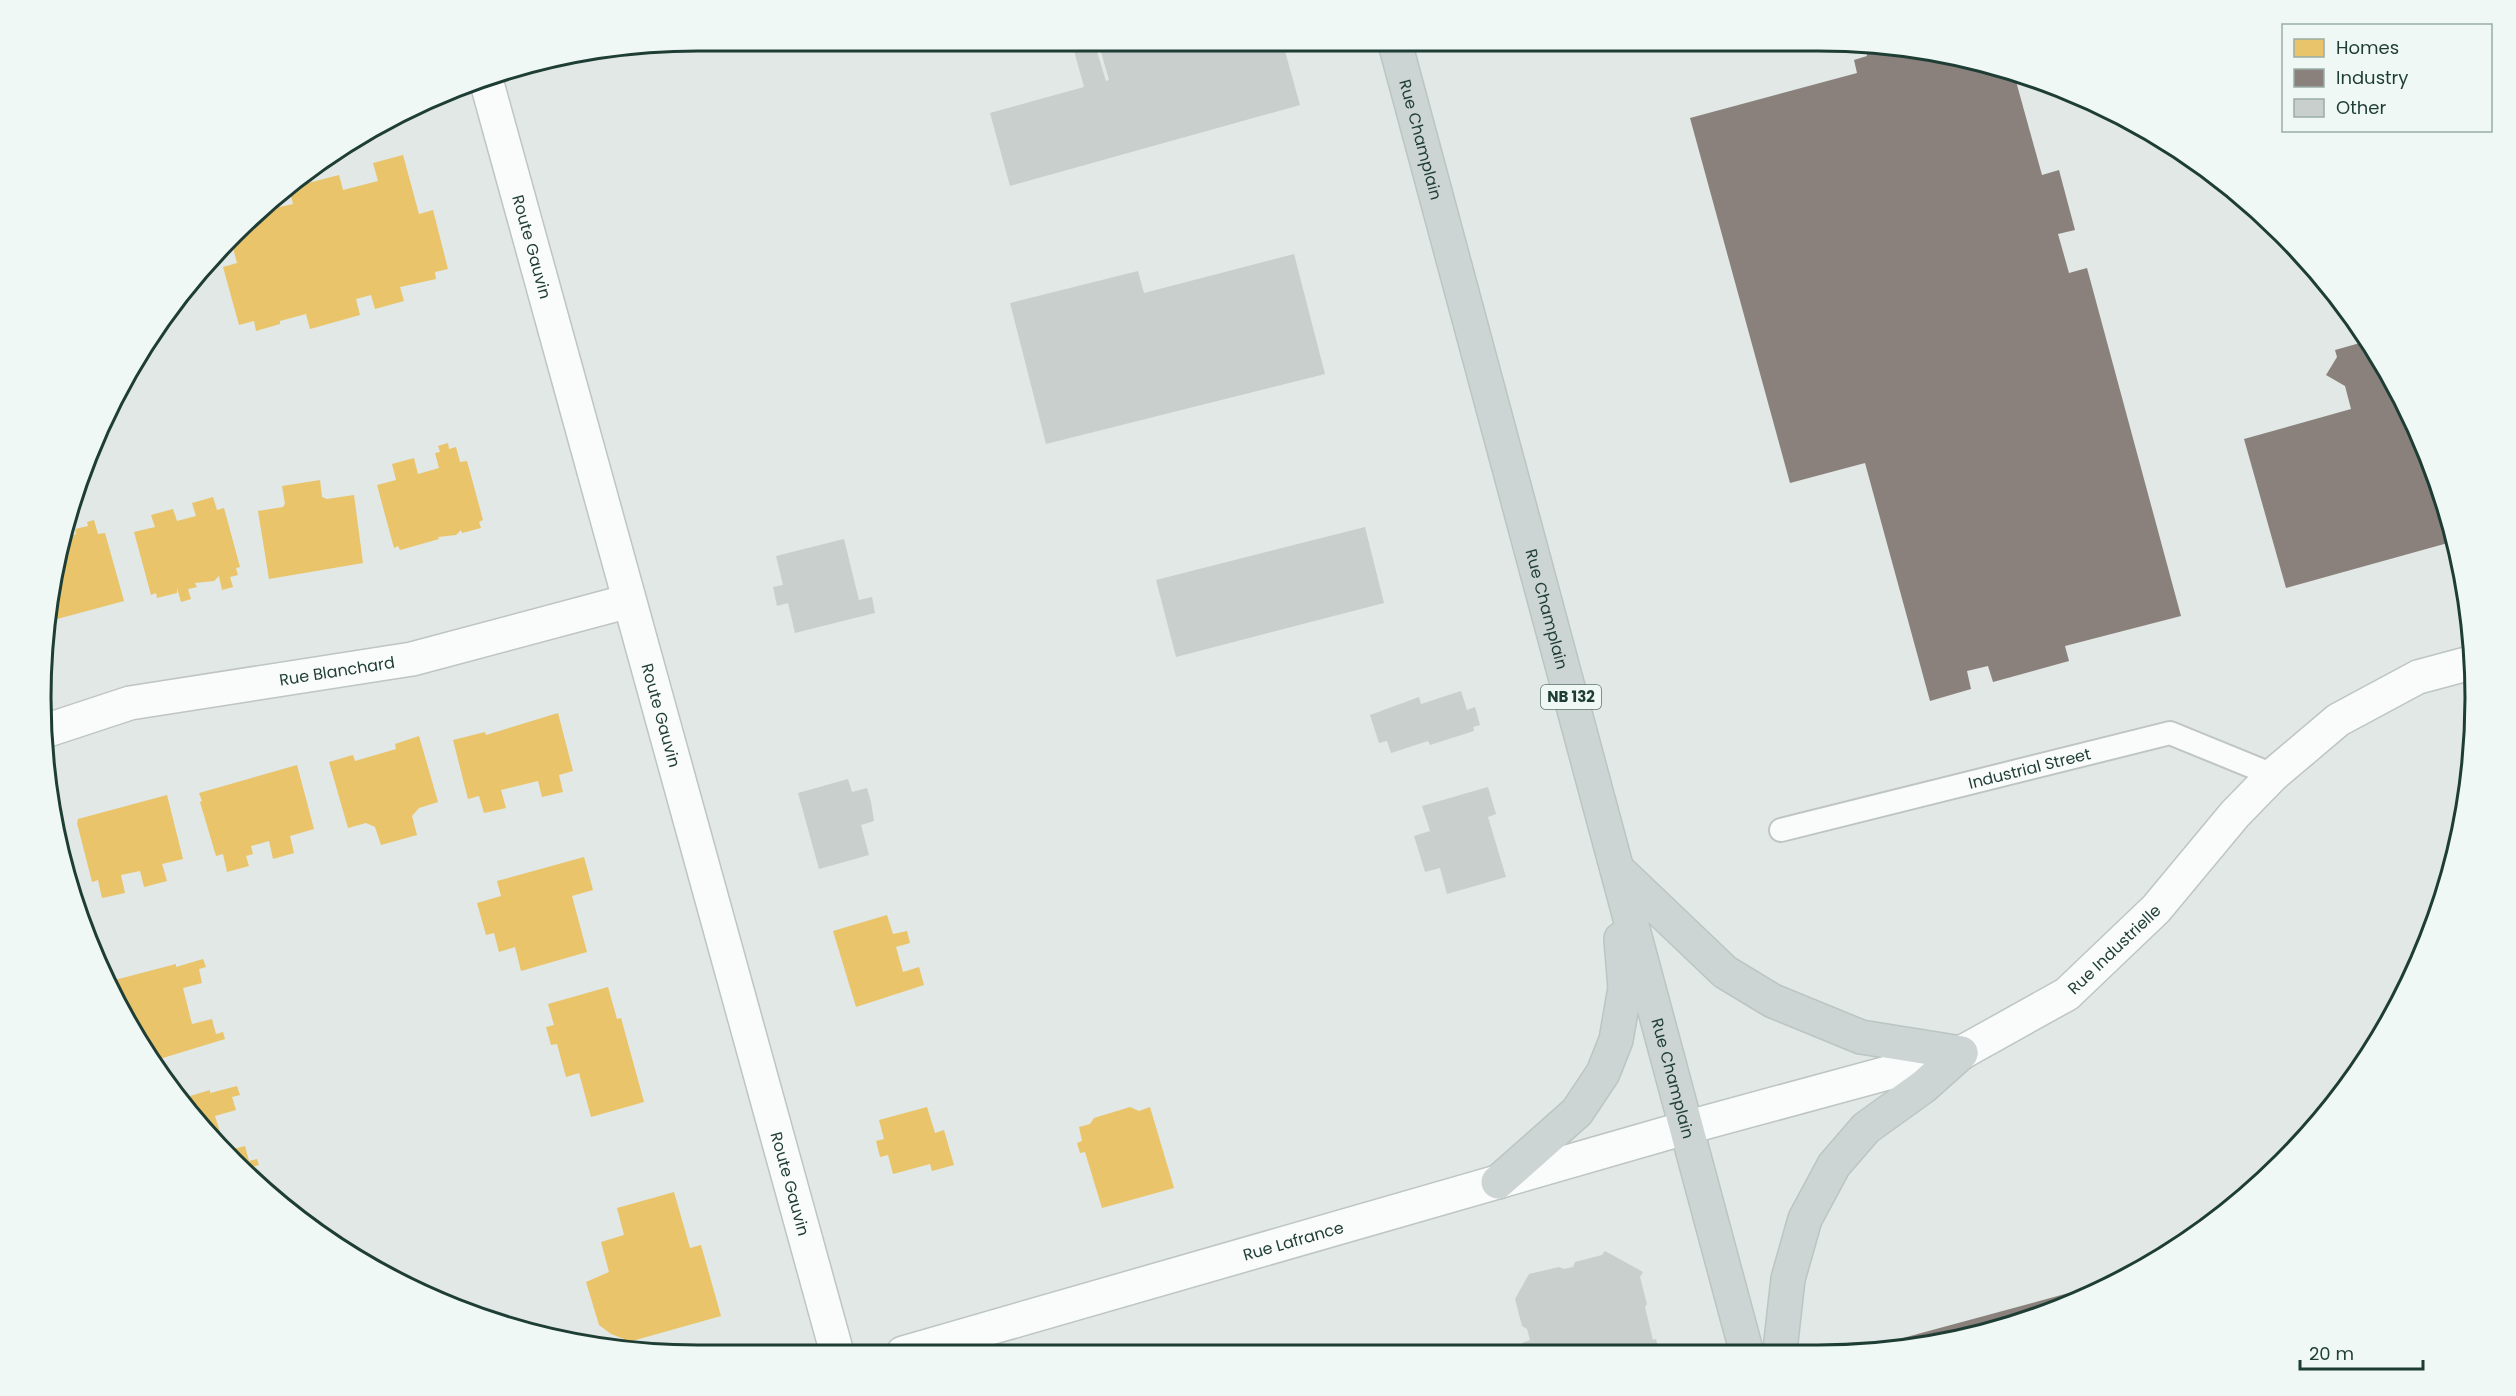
<svg xmlns="http://www.w3.org/2000/svg" width="2516" height="1396" viewBox="0 0 2516 1396" font-family="Poppins,sans-serif">
<style>
.homes{fill:#e9c46a}
.industry{fill:#8a817c}
.building{fill:#c8cfcc}
.lines{fill:none;stroke-linecap:round;stroke-linejoin:round}
.lane-casing{stroke:#bec5c2;stroke-width:26}
.street-casing{stroke:#bec5c2;stroke-width:36}
.secondary-casing{stroke:#bdc6c3;stroke-width:36}
.primary-casing{stroke:#bbc5c2;stroke-width:36}
.lane{stroke:#fafcfb;stroke-width:22}
.street{stroke:#fafcfb;stroke-width:33}
.secondary{stroke:#fafcfb;stroke-width:33}
.primary{stroke:#ccd5d3;stroke-width:33}
.labels{text-anchor:middle;stroke-width:6;stroke-linejoin:round;paint-order:stroke}
.shield{fill:#eff8f4;stroke:#5d756e;stroke-width:1.5}
.shield-label{font-size:15px;font-weight:bold;fill:#1e3d35}
.street-label{font-size:16px;fill:#1e3d35;stroke:#eff8f4}
.rim{fill:none;stroke:#1e3d35;stroke-width:3}
</style>
<rect width="100%" height="100%" fill="#e1e8e5"/>
<g class="homes">
<polygon points="403,155 419,214 433,210 448,269 435,272 436,279 400,287 404,301 375,309 371,295 356,299 360,315 310,329 306,314 280,321 280,324 256,331 254,321 239,325 223,267 237,263 230,237 233,233 257,212 293,204 289,188 339,175 343,190 378,181 373,163"/>
<polygon points="448,443 449,449 456,447 460,462 467,461 483,520 479,522 481,528 462,533 461,530 456,535 438,537 439,539 400,550 398,546 394,548 377,485 396,480 392,464 414,458 418,474 439,468 435,453 440,452 438,446"/>
<polygon points="320,480 322,497 327,499 354,495 363,563 269,579 258,511 283,507 285,504 282,486"/>
<polygon points="213,497 217,510 224,508 240,567 236,568 238,575 230,577 233,587 222,590 219,576 214,581 195,583 197,587 188,589 191,599 181,602 177,588 177,593 157,598 156,593 151,595 134,532 155,527 151,515 173,509 177,521 196,516 192,503"/>
<polygon points="94,520 98,534 105,533 124,601 46,622 59,546 70,543 68,537 76,534 75,529 88,526 87,522"/>
<polygon points="558,713 573,771 559,775 563,792 542,797 538,781 501,790 506,808 484,813 479,796 468,799 453,740 485,732 486,735"/>
<polygon points="419,736 438,802 419,808 412,816 417,835 381,845 375,827 366,823 348,828 329,762 353,755 355,761 396,749 395,744"/>
<polygon points="297,765 314,829 290,836 294,853 273,859 269,841 251,846 253,854 246,856 249,866 227,872 223,854 216,856 200,802 202,801 199,793"/>
<polygon points="167,795 183,859 162,864 167,881 144,887 140,871 121,875 125,893 102,898 98,880 92,882 77,823 78,819"/>
<polygon points="584,857 593,890 572,896 587,952 521,971 515,947 499,952 494,933 486,935 477,903 501,896 497,881"/>
<polygon points="887,915 893,934 907,931 910,943 896,947 903,972 919,967 924,985 856,1007 833,931"/>
<polygon points="203,959 206,967 199,969 202,983 183,988 192,1024 212,1019 216,1034 223,1032 225,1039 153,1061 129,1027 107,982 176,964 176,967"/>
<polygon points="608,987 617,1019 621,1018 644,1102 591,1117 579,1073 566,1077 557,1044 551,1045 546,1027 554,1025 548,1004"/>
<polygon points="237,1086 240,1095 232,1097 236,1110 215,1116 226,1151 245,1146 249,1161 257,1159 259,1165 242,1170 203,1131 180,1099 210,1090 210,1093"/>
<polygon points="927,1107 935,1133 944,1130 954,1165 932,1171 930,1164 893,1174 888,1155 880,1157 876,1141 884,1139 879,1120"/>
<polygon points="1130,1107 1139,1111 1150,1107 1174,1188 1102,1208 1085,1152 1080,1153 1077,1143 1082,1141 1079,1127 1090,1124 1094,1118"/>
<polygon points="674,1192 690,1248 701,1245 721,1316 625,1343 624,1339 611,1334 599,1325 586,1282 609,1272 601,1242 624,1235 617,1208"/>
</g>
<g class="industry">
<polygon points="1864,42 1989,63 2014,74 2042,175 2059,170 2075,230 2058,234 2069,273 2087,268 2181,616 2065,646 2069,661 1993,682 1988,666 1967,671 1971,689 1930,701 1865,463 1790,483 1690,118 1857,73 1854,60 1867,56"/>
<polygon points="2367,341 2408,408 2453,528 2455,541 2286,588 2244,439 2351,409 2345,386 2326,375 2337,357 2335,350"/>
<polygon points="2076,1291 2078,1297 2030,1320 1903,1350 1890,1350 1888,1342"/>
</g>
<g class="building">
<polygon points="1283,44 1300,105 1010,186 990,113 1084,87 1073,47 1095,45 1106,81 1109,80 1099,45"/>
<polygon points="1294,254 1325,374 1046,444 1010,303 1138,271 1144,293"/>
<polygon points="1365,527 1384,603 1176,657 1156,580"/>
<polygon points="844,539 859,600 872,597 875,613 795,633 788,603 777,606 773,587 783,585 776,556"/>
<polygon points="1461,691 1467,710 1475,707 1480,725 1473,727 1474,731 1430,745 1428,741 1391,753 1387,741 1379,743 1370,715 1419,697 1421,704"/>
<polygon points="848,779 852,792 867,788 871,802 874,821 861,825 869,855 819,869 798,793"/>
<polygon points="1488,787 1496,814 1488,817 1506,877 1447,894 1440,868 1425,872 1414,836 1430,831 1422,806"/>
<polygon points="1605,1251 1643,1272 1640,1277 1647,1304 1645,1307 1653,1340 1656,1339 1659,1351 1524,1351 1522,1343 1530,1340 1527,1329 1522,1326 1515,1299 1529,1274 1559,1267 1564,1269 1573,1267 1575,1262 1602,1255"/>
</g>
<g class="lines">
<g class="lane-casing">
<g id="lane">
<path id="s1" d="M 1781,830 L 2170,733 L 2273,775"/>
</g>
</g>
<g class="street-casing">
<g id="street">
<path id="s2" d="M 42,732 L 130,703 L 412,659 L 629,601"/>
</g>
</g>
<g class="secondary-casing">
<g id="secondary">
<path id="s3" d="M 485,76 L 837,1353"/>
<path id="s4" d="M 903,1353 L 1685,1128 L 1961,1053 L 2067,994 L 2156,909 L 2235,814 L 2273,775 L 2338,720 L 2418,677 L 2474,662"/>
</g>
</g>
<g class="primary-casing">
<g id="primary">
<path id="s5" d="M 1395,43 L 1746,1350"/>
<polyline points="1618,870 1725,972 1773,1001 1861,1037 1961,1053"/>
<polyline points="1498,1182 1577,1112 1603,1073 1616,1040 1625,988 1621,939"/>
<polyline points="1780,1350 1788,1279 1805,1219 1834,1165 1866,1128 1923,1087 1961,1053"/>
</g>
</g>
<use href="#lane" class="lane"/>
<use href="#street" class="street"/>
<use href="#secondary" class="secondary"/>
<use href="#primary" class="primary"/>
</g>
<g class="labels">
<rect class="shield" x="1541" y="685" width="60" height="24" rx="4.5"/>
<g class="shield-label">
<text x="1571" y="702">NB 132</text>
</g>
<g class="street-label">
<text dy="6" stroke="none"><textPath href="#s5" startOffset="100">Rue Champlain</textPath></text>
<text dy="6" stroke="none"><textPath href="#s3" startOffset="177">Route Gauvin</textPath></text>
<text dy="6" stroke="none"><textPath href="#s5" startOffset="586">Rue Champlain</textPath></text>
<text dy="6" stroke="none"><textPath href="#s2" startOffset="302">Rue Blanchard</textPath></text>
<text dy="6" stroke="none"><textPath href="#s3" startOffset="663">Route Gauvin</textPath></text>
<text dy="6" stroke="none"><textPath href="#s1" startOffset="256">Industrial Street</textPath></text>
<text dy="6" stroke="none"><textPath href="#s4" startOffset="1286">Rue Industrielle</textPath></text>
<text dy="6" stroke="none"><textPath href="#s5" startOffset="1072">Rue Champlain</textPath></text>
<text dy="6" stroke="none"><textPath href="#s3" startOffset="1149">Route Gauvin</textPath></text>
<text dy="6" stroke="none"><textPath href="#s4" startOffset="406">Rue Lafrance</textPath></text>
</g>
</g>
<path d="M0 0H2516V1396H0ZM698 51H1818A647 647 0 0 1 2465 698V698A647 647 0 0 1 1818 1345H698A647 647 0 0 1 51 698V698A647 647 0 0 1 698 51Z" fill="#eff8f4" fill-rule="evenodd"/>
<path class="rim" d="M698 51H1818A647 647 0 0 1 2465 698V698A647 647 0 0 1 1818 1345H698A647 647 0 0 1 51 698V698A647 647 0 0 1 698 51Z"/>
<rect x="2282" y="24" width="210" height="108" fill="#eff8f4" stroke="#9bada8" stroke-width="1.5"/>
<rect x="2294" y="39" width="30" height="18" fill="#e9c46a" stroke="#9bada8" stroke-width="1.5"/>
<text x="2336" y="54" font-size="18" fill="#1e3d35">Homes</text>
<rect x="2294" y="69" width="30" height="18" fill="#8a817c" stroke="#9bada8" stroke-width="1.5"/>
<text x="2336" y="84" font-size="18" fill="#1e3d35">Industry</text>
<rect x="2294" y="99" width="30" height="18" fill="#c8cfcc" stroke="#9bada8" stroke-width="1.5"/>
<text x="2336" y="114" font-size="18" fill="#1e3d35">Other</text>
<path d="M2300 1360v9h123v-9" fill="none" stroke="#1e3d35" stroke-width="3"/>
<text x="2309" y="1360" font-size="18" fill="#1e3d35" stroke="#eff8f4" stroke-width="4.5" paint-order="stroke">20 m</text>
</svg>
